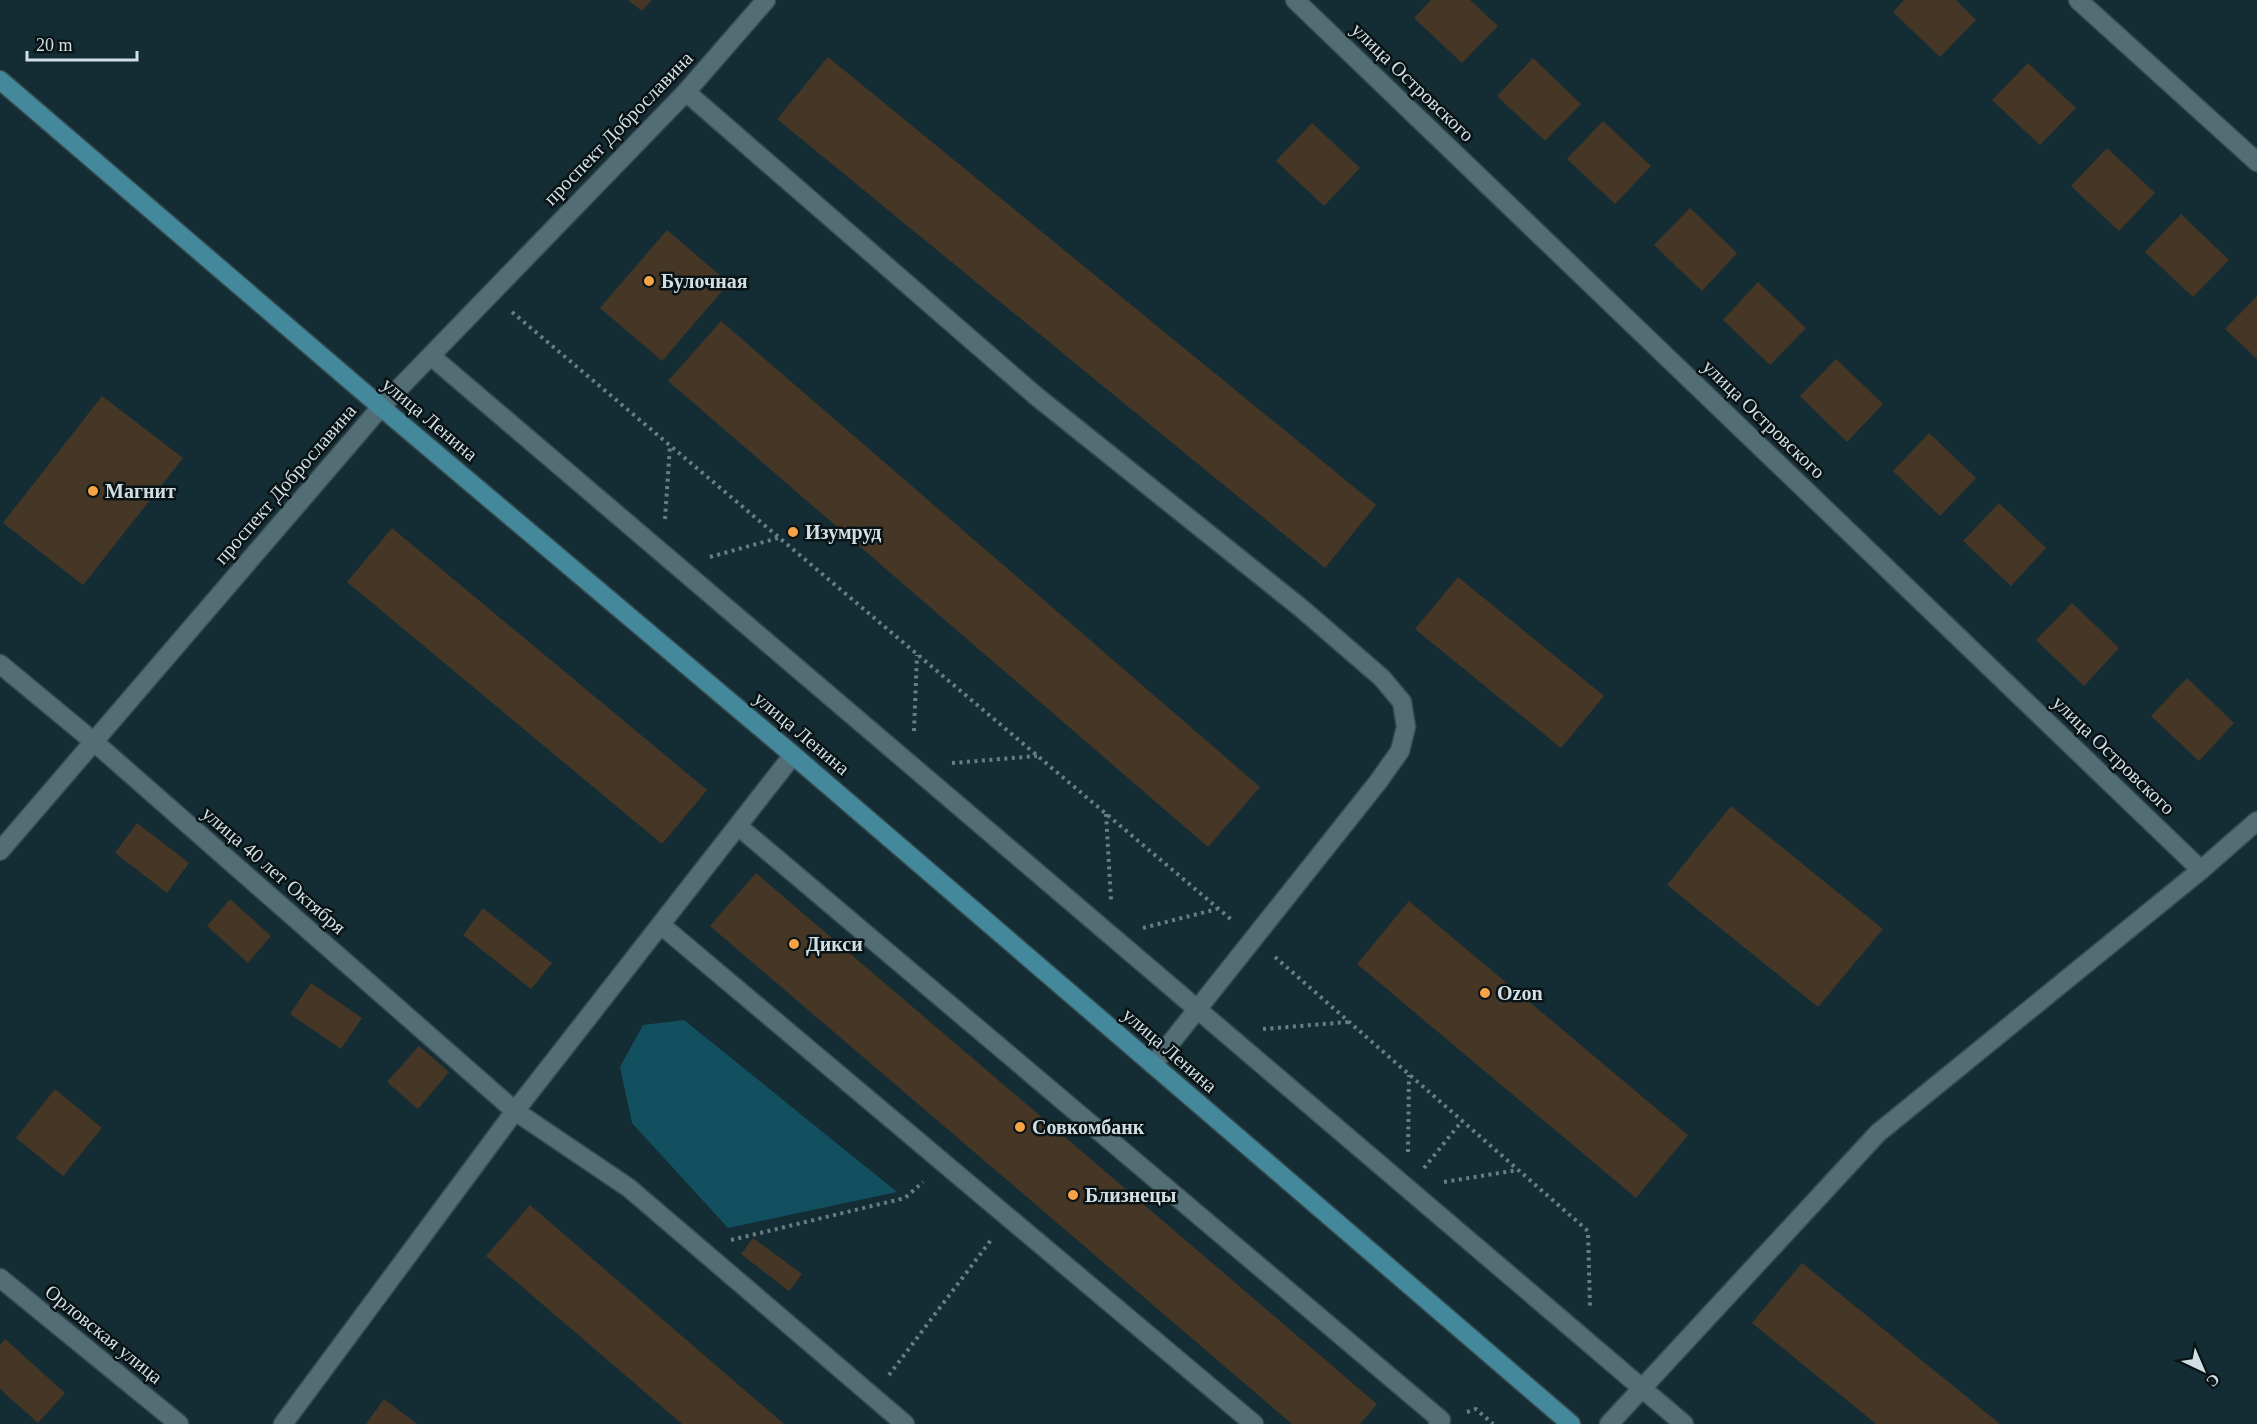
<svg xmlns="http://www.w3.org/2000/svg" width="2257" height="1424" viewBox="0 0 2257 1424" font-family="'Times New Roman',serif">
<style>
.green{fill:#12505f}
.building{fill:#453626}
.lines{fill:none;stroke-linecap:round;stroke-linejoin:round}
.minor-casing{stroke:#364a4f;stroke-width:21}
.major-casing{stroke:#364a4f;stroke-width:21}
.path{stroke:#697d83;stroke-width:4;stroke-dasharray:3 4.5;stroke-linecap:butt}
.minor{stroke:#536d75;stroke-width:18}
.major{stroke:#43899b;stroke-width:18}
.poi-dot{fill:#f5a345;stroke:#091316;stroke-width:2}
.labels{text-anchor:middle;stroke-width:5;stroke-linejoin:round;paint-order:stroke}
.street-label{font-size:20px;fill:#d1dfe4;stroke:#091316}
.poi-label{font-size:20px;font-weight:bold;fill:#d1dfe4;stroke:#091316;text-anchor:start}
</style>
<rect width="100%" height="100%" fill="#142d34"/>
<polygon class="green" points="684,1020 897,1192 728,1228 632,1123 620,1067 643,1025"/>
<g class="building">
<polygon points="628,0 652,0 642,11"/>
<polygon points="1431,0 1470,0 1498,26 1462,63 1414,18"/>
<polygon points="1904,0 1956,0 1976,20 1940,57 1893,12"/>
<polygon points="828,57 1376,505 1325,568 777,119"/>
<polygon points="1533,58 1581,104 1545,141 1497,96"/>
<polygon points="2028,63 2076,108 2040,145 1992,100"/>
<polygon points="1603,121 1651,166 1615,204 1567,159"/>
<polygon points="1312,123 1360,168 1324,206 1276,161"/>
<polygon points="2107,148 2155,193 2119,231 2071,186"/>
<polygon points="1690,208 1737,253 1702,291 1654,245"/>
<polygon points="2181,214 2229,260 2193,297 2145,252"/>
<polygon points="667,230 729,283 662,361 600,308"/>
<polygon points="1758,282 1806,328 1770,365 1723,320"/>
<polygon points="2257,296 2257,359 2225,329"/>
<polygon points="721,321 1260,787 1208,847 668,381"/>
<polygon points="1836,359 1883,404 1847,442 1800,396"/>
<polygon points="102,396 183,458 83,585 3,523"/>
<polygon points="1929,433 1976,478 1940,516 1893,471"/>
<polygon points="1999,503 2046,548 2011,586 1963,541"/>
<polygon points="392,528 707,790 662,844 347,582"/>
<polygon points="1458,577 1604,696 1561,748 1415,629"/>
<polygon points="2072,603 2119,648 2084,686 2036,640"/>
<polygon points="2187,678 2234,723 2199,761 2151,716"/>
<polygon points="1731,806 1883,929 1818,1007 1667,885"/>
<polygon points="137,823 189,863 167,893 115,853"/>
<polygon points="756,873 1377,1404 1360,1424 1292,1424 710,926"/>
<polygon points="230,899 271,936 248,963 207,926"/>
<polygon points="1409,901 1688,1135 1636,1198 1357,964"/>
<polygon points="483,908 552,963 531,989 463,935"/>
<polygon points="311,983 362,1018 341,1049 290,1014"/>
<polygon points="419,1046 449,1072 418,1109 387,1082"/>
<polygon points="55,1089 102,1128 63,1176 16,1138"/>
<polygon points="530,1205 784,1424 682,1424 486,1256"/>
<polygon points="753,1238 802,1274 789,1291 741,1254"/>
<polygon points="1802,1263 2000,1424 1876,1424 1752,1323"/>
<polygon points="5,1339 65,1393 38,1423 0,1389 0,1345"/>
<polygon points="384,1399 417,1424 366,1424"/>
</g>
<g class="lines">
<g class="minor-casing">
<g id="minor">
<polyline points="1295,0 2201,870"/>
<polyline points="2078,0 2257,162"/>
<polyline points="686,92 1036,396 1301,608 1382,678 1402,702 1406,727 1400,751 1378,782 1153,1065"/>
<polyline points="431,356 1684,1424"/>
<polyline points="0,664 93,741 515,1111 629,1188 905,1424"/>
<polyline points="738,826 1441,1420 1438,1424"/>
<polyline points="0,851 381,407 686,92 766,0"/>
<polyline points="661,925 1254,1424"/>
<polyline points="0,1278 179,1424"/>
<polyline points="283,1424 515,1111 793,755"/>
<polyline points="1609,1424 1878,1133 2201,870 2257,821"/>
</g>
</g>
<g class="major-casing">
<polyline id="major" points="0,80 381,407 793,755 1571,1424"/>
</g>
<g class="path">
<polyline points="512,312 1233,921"/>
<polyline points="665,519 670,445"/>
<polyline points="710,557 778,538"/>
<polyline points="914,731 917,655"/>
<polyline points="952,763 1037,756"/>
<polyline points="1106,814 1111,900"/>
<polyline points="1143,928 1217,909"/>
<polyline points="1275,957 1588,1231 1590,1308"/>
<polyline points="1263,1029 1348,1022"/>
<polyline points="1408,1152 1409,1075"/>
<polyline points="1424,1168 1462,1121"/>
<polyline points="1444,1182 1518,1170"/>
<polyline points="731,1240 905,1198 923,1182"/>
<polyline points="889,1375 991,1240"/>
<polyline points="1467,1412 1476,1409 1493,1424"/>
</g>
<use href="#minor" class="minor"/>
<use href="#major" class="major"/>
</g>
<g class="poi-dot">
<circle cx="649" cy="281" r="6"/>
<circle cx="93" cy="491" r="6"/>
<circle cx="793" cy="532" r="6"/>
<circle cx="794" cy="944" r="6"/>
<circle cx="1485" cy="993" r="6"/>
<circle cx="1020" cy="1127" r="6"/>
<circle cx="1073" cy="1195" r="6"/>
</g>
<g class="labels">
<g class="street-label">
<text transform="translate(1413 82) rotate(44)" y="7">улица Островского</text>
<text transform="translate(618 128) rotate(-46)" y="7">проспект Доброславина</text>
<text transform="translate(430 419) rotate(40)" y="7">улица Ленина</text>
<text transform="translate(1764 419) rotate(44)" y="7">улица Островского</text>
<text transform="translate(285 484) rotate(-49)" y="7">проспект Доброславина</text>
<text transform="translate(802 733) rotate(40)" y="7">улица Ленина</text>
<text transform="translate(2114 755) rotate(44)" y="7">улица Островского</text>
<text transform="translate(274 870) rotate(41)" y="7">улица 40 лет Октября</text>
<text transform="translate(1170 1050) rotate(41)" y="7">улица Ленина</text>
<text transform="translate(104 1334) rotate(39)" y="7">Орловская улица</text>
</g>
<g class="poi-label">
<text x="661" y="288">Булочная</text>
<text x="105" y="498">Магнит</text>
<text x="805" y="539">Изумруд</text>
<text x="806" y="951">Дикси</text>
<text x="1497" y="1000">Ozon</text>
<text x="1032" y="1134">Совкомбанк</text>
<text x="1085" y="1202">Близнецы</text>
</g>
</g>
<g transform="translate(2203 1370) rotate(136)" stroke="#091316" stroke-width="4.5" paint-order="stroke">
<path d="M0-4.5L10 22L0 15L-10 22Z" fill="#d1dfe4"/>
<text y="-9" font-size="16" font-weight="bold" text-anchor="middle" fill="#d1dfe4">С</text>
</g>
<path d="M27 51v9h110v-9" fill="none" stroke="#d1dfe4" stroke-width="3"/>
<text x="36" y="51" font-size="18" fill="#d1dfe4" stroke="#091316" stroke-width="4.5" paint-order="stroke">20 m</text>
</svg>
